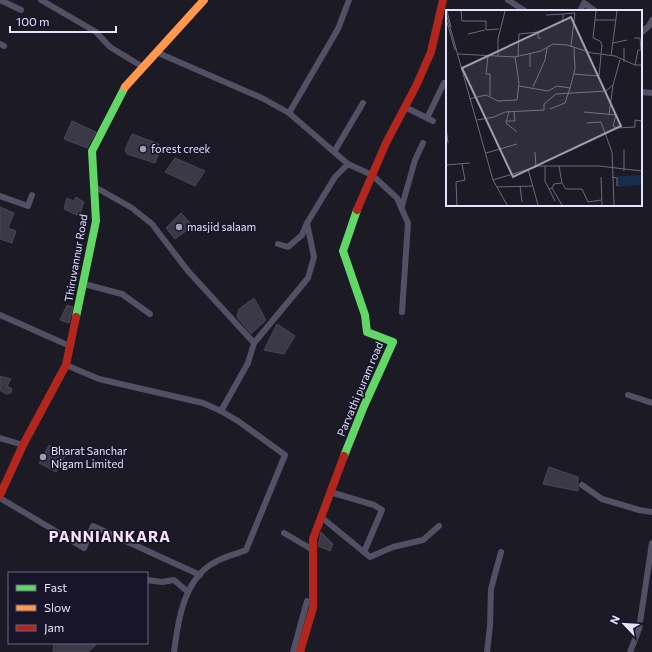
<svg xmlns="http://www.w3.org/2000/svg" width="652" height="652" viewBox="0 0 652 652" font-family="Commissioner,sans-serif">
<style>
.building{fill:#3b3946;stroke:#494657}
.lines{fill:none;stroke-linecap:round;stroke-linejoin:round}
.street{stroke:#525064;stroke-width:6}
.fast{stroke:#63d668;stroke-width:8}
.slow{stroke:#ff974d;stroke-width:8}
.jam{stroke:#b3261e;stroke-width:8}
.poi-dot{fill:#9f9cb0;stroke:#18152a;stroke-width:1.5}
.labels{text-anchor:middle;stroke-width:3.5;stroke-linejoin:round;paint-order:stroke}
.poi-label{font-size:11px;fill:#e5e2fb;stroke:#18152a;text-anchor:start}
.street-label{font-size:11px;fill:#e5e2fb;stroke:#18152a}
.district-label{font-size:15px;font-weight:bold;letter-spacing:1px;fill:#fce3f3;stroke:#18152a}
.inset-road{fill:none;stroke:#6c6a7b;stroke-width:1}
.view{fill:#9f9cb0;fill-opacity:0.15;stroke:#9f9cb0;stroke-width:2}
.inset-edge{fill:none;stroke:#e5e2fb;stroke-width:2}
</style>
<rect width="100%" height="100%" fill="#1c1a25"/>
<g class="building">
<polygon points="72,121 96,132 87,148 64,139"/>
<polygon points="132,134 159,144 158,148 161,149 155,163 127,154 125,150"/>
<polygon points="175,158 205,171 195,186 165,172"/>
<polygon points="76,197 84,202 79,216 64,209 67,198 74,201"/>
<polygon points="0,207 14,213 8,228 16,231 12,243 0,239"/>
<polygon points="181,213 193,226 175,239 166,228"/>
<polygon points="254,298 266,320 251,334 237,317 239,309"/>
<polygon points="67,305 73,307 69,323 60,320"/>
<polygon points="277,324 295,336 284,354 264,350"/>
<polygon points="0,376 11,379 7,386 12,389 11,393 6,394 0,390"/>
<polygon points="49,445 66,454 56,472 39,463"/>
<polygon points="549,467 578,477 578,491 543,484"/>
<polygon points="321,532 333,544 330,551 318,546"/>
<polygon points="54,643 98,643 88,652 53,652"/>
</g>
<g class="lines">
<g class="street">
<polyline points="0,0 21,10"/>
<polyline points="41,0 96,32 110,47 143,67"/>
<polyline points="508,0 525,11"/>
<polyline points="580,11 584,3 595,11"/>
<polyline points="641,33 649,26 652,20"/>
<polyline points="0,44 4,46"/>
<polyline points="156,52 262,98 289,113 348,164"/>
<polyline points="641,92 652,93"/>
<polyline points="405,107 433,121"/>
<polyline points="289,113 338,29 349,0"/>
<polyline points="427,118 444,83"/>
<polyline points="334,152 363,103"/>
<polyline points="95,187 132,208 152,224 188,271 254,343"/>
<polyline points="0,196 28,206 32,195"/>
<polyline points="402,206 415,160 423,143"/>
<polyline points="278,244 288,247 302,235 307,223"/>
<polyline points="84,284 122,294 150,314"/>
<polyline points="0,315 70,346"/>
<path d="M 66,365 L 99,379 L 203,403 L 221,411 L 238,421 L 285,455 L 246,550 C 237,554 226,556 217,561 C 184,577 178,620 174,652"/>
<polyline points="628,395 652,403"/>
<polyline points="221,411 248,363 254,343 308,278 314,257 307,223 335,177 348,164 372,175 397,198 408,223 402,312"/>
<polyline points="0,438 23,445"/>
<polyline points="582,485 602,499 639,510 652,512"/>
<polyline points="330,492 374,505 382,510 364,552"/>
<polyline points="0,498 84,548 93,526 200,575"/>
<polyline points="321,517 370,557 393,547 423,540 439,526"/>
<polyline points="284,533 313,550"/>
<polyline points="147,580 162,582 174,580 188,592"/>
<polyline points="293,652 307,601"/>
<polyline points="487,652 490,626 491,589 501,552"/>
<polyline points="630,652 639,629 652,543"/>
</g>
<g class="fast">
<polyline points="76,317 96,221 92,151 125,87"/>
<polyline points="344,456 364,406 393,342 367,332 365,315 343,251 357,210"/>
</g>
<polyline class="slow" points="125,87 204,0"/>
<g class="jam">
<polyline points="357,210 386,143 416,86 431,52 443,0"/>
<polyline points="0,495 23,445 66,365 76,317"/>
<polyline points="300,652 313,608 313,539 344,456"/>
</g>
</g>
<g class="poi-dot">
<circle cx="143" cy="149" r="4"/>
<circle cx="179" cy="227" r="4"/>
<circle cx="43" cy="457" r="4"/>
</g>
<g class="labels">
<g class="poi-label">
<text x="151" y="153">forest creek</text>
<text x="187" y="231">masjid salaam</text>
<text x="51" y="455">Bharat Sanchar<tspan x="51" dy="13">Nigam Limited</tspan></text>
</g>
<g class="street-label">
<text transform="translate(76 258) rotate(-80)" y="4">Thiruvannur Road</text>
<text transform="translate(360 389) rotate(-67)" y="4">Parvathi puram road</text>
</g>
<g class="district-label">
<text x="110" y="542">PANNIANKARA</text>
</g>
</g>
<g transform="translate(446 10)">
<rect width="196" height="196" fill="#1c1a25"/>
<path d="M 196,165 L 196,175 L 171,177 L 171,166 Z" fill="#192c4b"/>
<path class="inset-road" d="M 1,1 L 5,17M 15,1 L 16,11 L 40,11 L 40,20 L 53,19M 0,3 L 47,170 L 61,195M 100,5 L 117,4M 149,10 L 170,10M 1,12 L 9,40M 117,12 L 117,4 L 129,3 L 125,36M 22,24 L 39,20M 188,28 L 194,28 L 195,40M 167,33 L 181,30M 178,38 L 178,52M 84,43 L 84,57M 12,44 L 69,47 L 95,41 L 107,34 L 121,35 L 146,43 L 169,46 L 189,55 L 196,55M 42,46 L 40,64 L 44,64 L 44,86M 52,46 L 52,29 L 59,1M 72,46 L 73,24 L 92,22 L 92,28 L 95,28M 165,46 L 171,1M 189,55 L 192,40 L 196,40M 128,64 L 153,66 L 156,35 L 154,31 L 147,28 L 150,1M 73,76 L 102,81 L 111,76 L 124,78 L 119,93 L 104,99M 87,77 L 99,50 L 101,38M 124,78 L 129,59 L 128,38M 23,89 L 40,85 L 52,91 L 71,90 L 73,73 L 69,47M 63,101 L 60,113 L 71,122M 138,102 L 170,105 L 167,116 L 171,118 L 189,117 L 189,110 L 196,111M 163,105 L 167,75M 31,110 L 48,107 L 59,102 L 98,100 L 98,94 L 110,84 L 160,81 L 167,75 L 174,50M 61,111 L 69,111 L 68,101M 141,113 L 155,112 L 166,142 L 168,195M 0,117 L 2,133M 178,139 L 178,161M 89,142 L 90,157M 40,143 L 71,134M 0,155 L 24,153M 99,156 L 99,171 L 109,191M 113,156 L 116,173M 82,159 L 92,195M 155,167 L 156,195M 166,167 L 171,168 L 171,176M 47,170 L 93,156 L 153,156 L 196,161M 74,176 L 76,192M 51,177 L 87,176M 106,178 L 108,174 L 116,173 L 120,179 L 136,179 L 142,192 L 155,190M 103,179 L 106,178 L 116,195M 11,195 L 10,172 L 19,170 L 16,154"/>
<path class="view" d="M 125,7 L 175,116 L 67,167 L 16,58 Z"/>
<rect width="196" height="196" class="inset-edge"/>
</g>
<rect x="8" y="572" width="140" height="72" fill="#18152a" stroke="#6a677e"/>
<rect x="16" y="585" width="20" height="6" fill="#63d668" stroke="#6a677e"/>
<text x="44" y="592" font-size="12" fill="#e5e2fb">Fast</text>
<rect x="16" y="605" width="20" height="6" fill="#ff974d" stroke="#6a677e"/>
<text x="44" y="612" font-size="12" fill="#e5e2fb">Slow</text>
<rect x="16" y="625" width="20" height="6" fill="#b3261e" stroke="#6a677e"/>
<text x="44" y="632" font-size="12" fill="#e5e2fb">Jam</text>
<g transform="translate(624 624) rotate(295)" stroke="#18152a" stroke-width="3" paint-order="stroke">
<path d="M0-3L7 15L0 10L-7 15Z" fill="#e5e2fb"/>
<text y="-6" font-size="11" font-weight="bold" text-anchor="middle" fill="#e5e2fb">N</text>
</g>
<path d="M10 26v6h106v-6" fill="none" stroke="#e5e2fb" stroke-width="2"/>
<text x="16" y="26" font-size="12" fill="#e5e2fb" stroke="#18152a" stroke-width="3" paint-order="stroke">100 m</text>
</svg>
